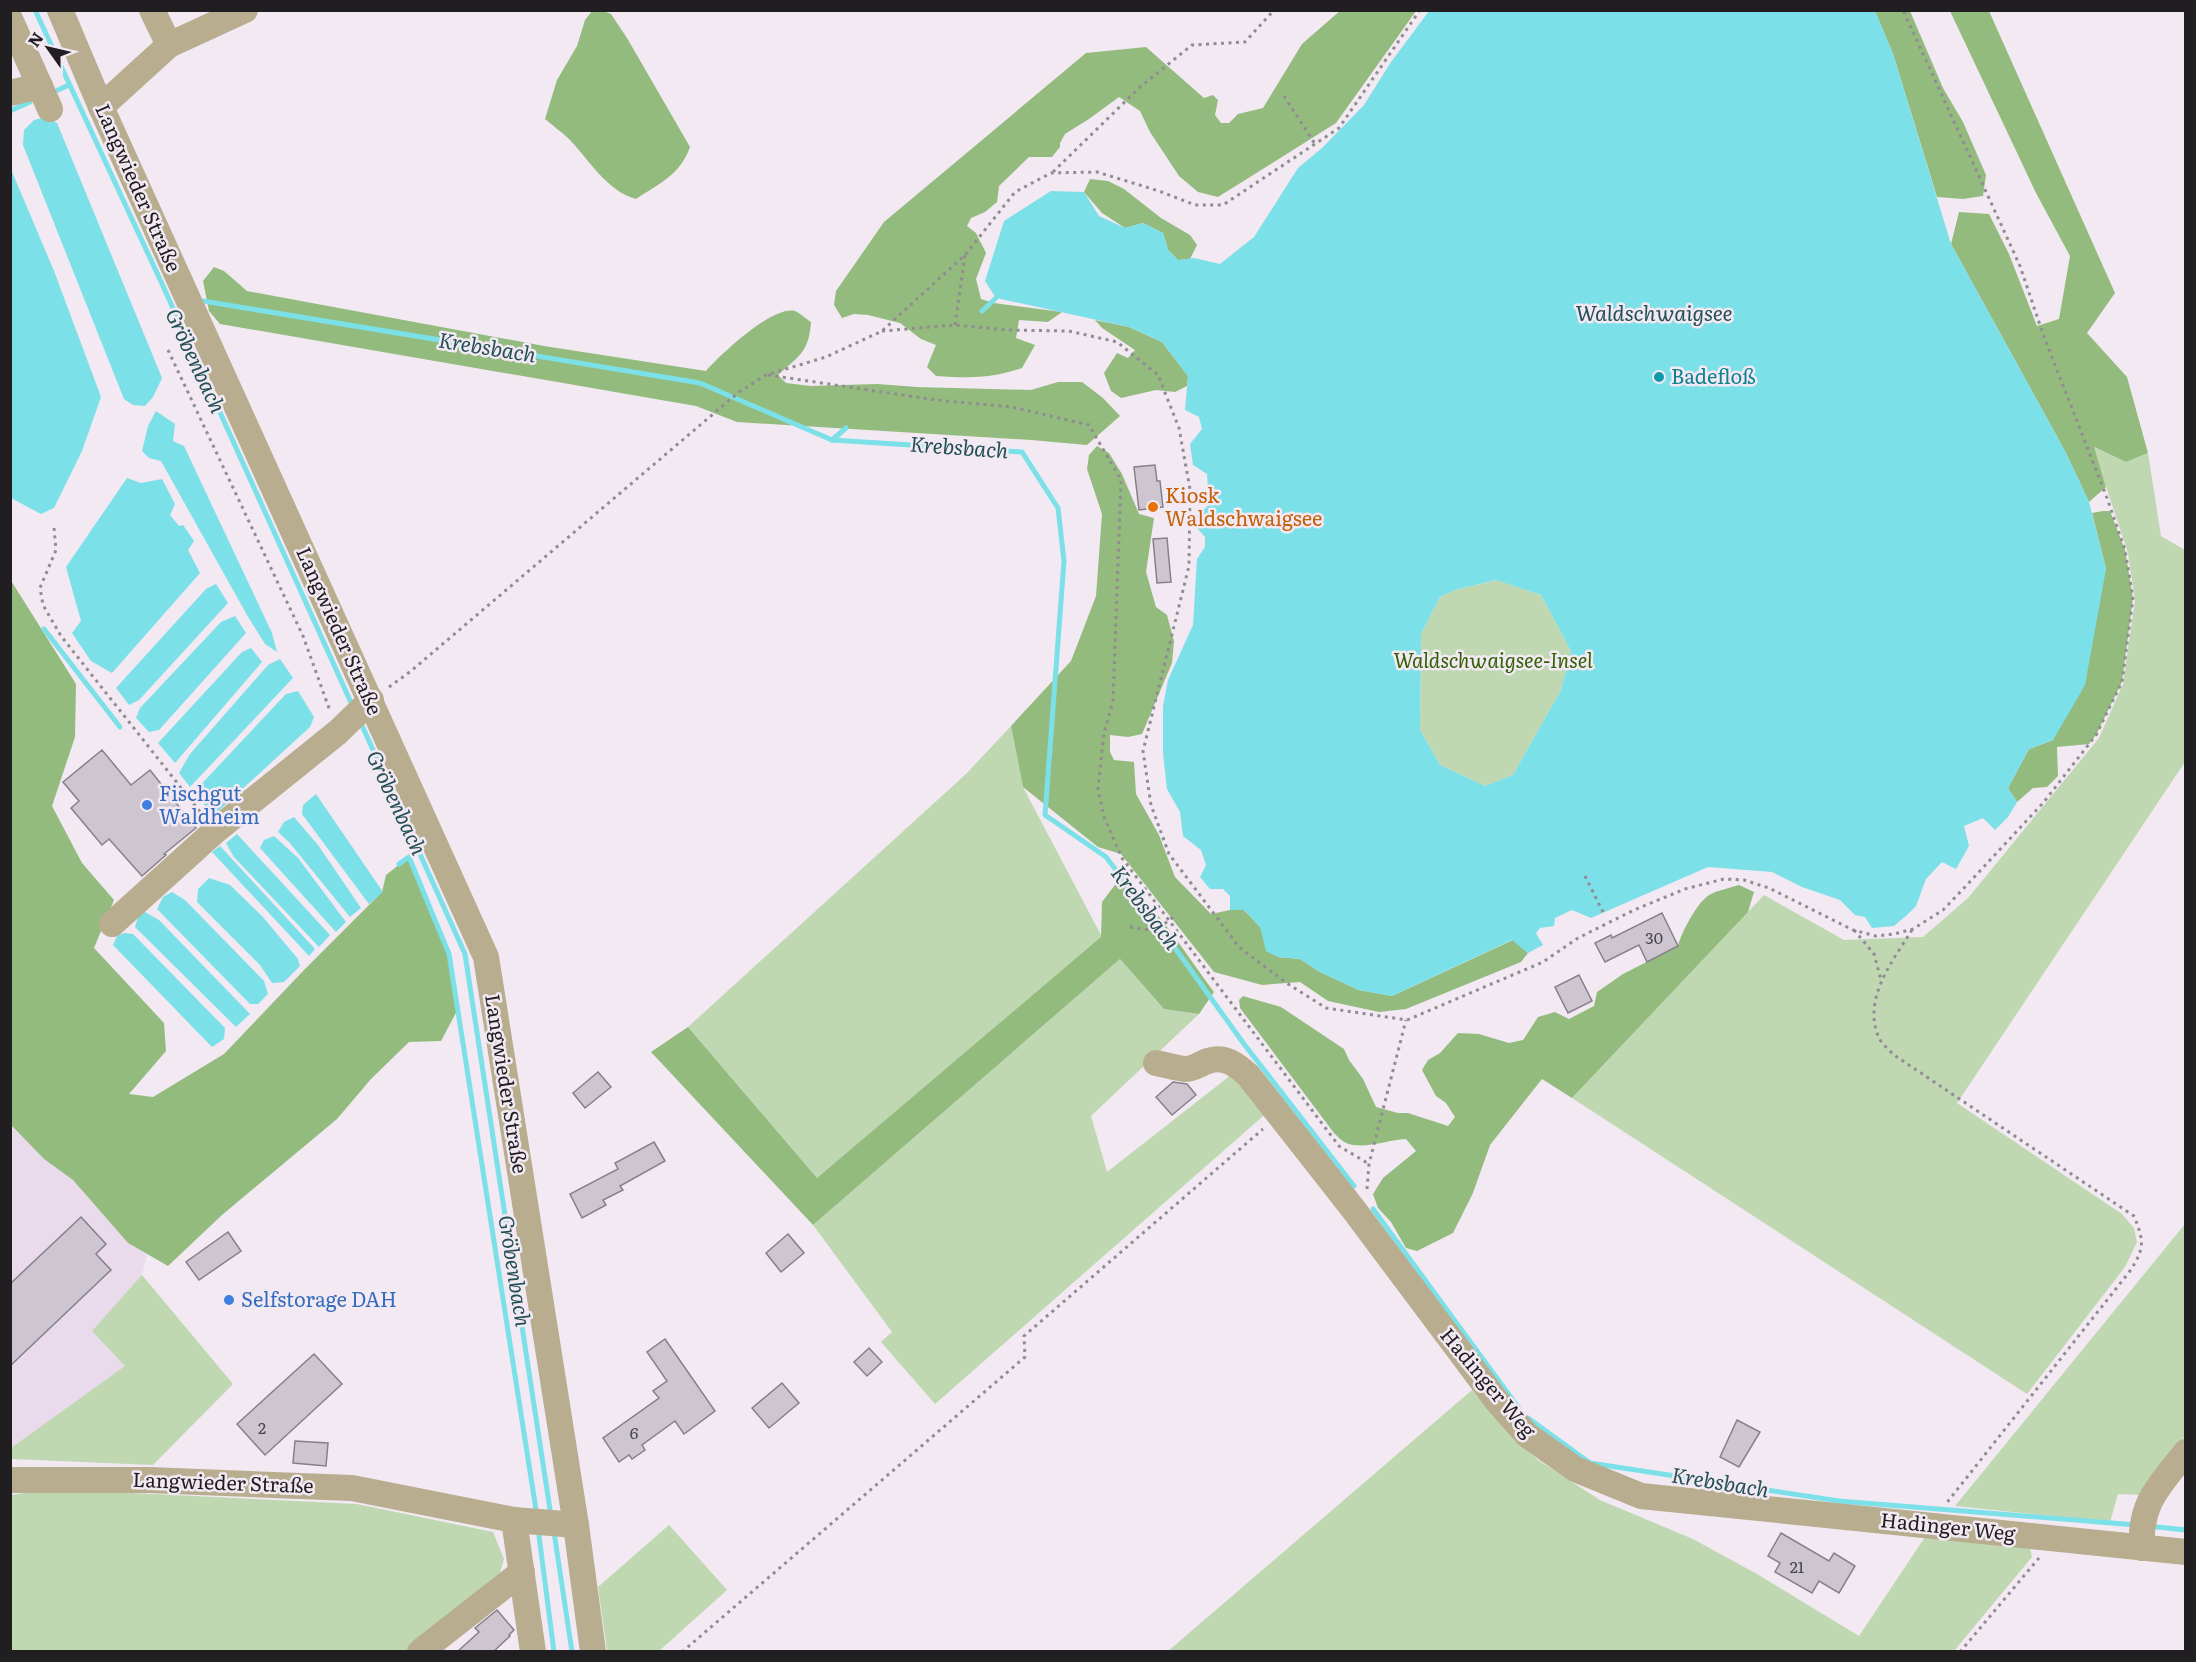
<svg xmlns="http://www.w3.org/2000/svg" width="2196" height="1662" viewBox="0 0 2196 1662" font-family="Literata,serif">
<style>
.built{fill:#e9dbec}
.green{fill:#bfd8b1}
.forest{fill:#94bb7e}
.water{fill:#7be0e8;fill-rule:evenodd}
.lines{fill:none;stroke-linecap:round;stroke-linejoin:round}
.stream{stroke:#7be0e8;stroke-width:5}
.building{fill:#cdc5cf;stroke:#878089;stroke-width:1.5}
.path{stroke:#918b92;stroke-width:3;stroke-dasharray:3 4.5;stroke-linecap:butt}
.minor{stroke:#b8ad8f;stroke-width:26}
.culture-dot{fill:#0f9aa8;stroke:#f2e9f3;stroke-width:2}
.food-dot{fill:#e8710a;stroke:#f2e9f3;stroke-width:2}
.shop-dot{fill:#3f7fe0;stroke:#f2e9f3;stroke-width:2}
.labels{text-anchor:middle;stroke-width:5;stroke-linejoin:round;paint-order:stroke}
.number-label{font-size:16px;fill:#4c484d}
.street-label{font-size:20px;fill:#211e22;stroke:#f2e9f3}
.culture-label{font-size:20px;fill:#0d838f;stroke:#f2e9f3;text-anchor:start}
.food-label{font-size:20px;fill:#c56008;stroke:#f2e9f3;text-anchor:start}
.park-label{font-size:20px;font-style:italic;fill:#326104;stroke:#f2e9f3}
.shop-label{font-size:20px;fill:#366cbe;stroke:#f2e9f3;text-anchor:start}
.water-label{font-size:21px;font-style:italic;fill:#235054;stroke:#f2e9f3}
</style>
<rect width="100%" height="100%" fill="#f2e9f3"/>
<polygon class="built" points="10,1125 44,1159 73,1179 128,1243 147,1255 142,1275 92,1331 126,1366 11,1448"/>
<g class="green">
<polygon points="2093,447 2126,462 2148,453 2161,536 2185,550 2185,762 1957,1103 2122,1214 2134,1228 2137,1242 2125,1267 2027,1394 1572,1098 1764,895 1844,940 1923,937 1968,898 2099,738 2123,684 2135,600 2128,553"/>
<polygon points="1497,580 1541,595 1571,651 1561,690 1513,775 1485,786 1440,765 1420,730 1421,634 1440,597 1455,590"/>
<polygon points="1011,726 1023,787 1102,937 817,1178 688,1027 966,774"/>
<polygon points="1120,959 1164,1009 1199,1014 1091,1116 1107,1172 1236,1071 1270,1110 935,1404 881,1342 892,1332 813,1225"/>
<polygon points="2185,1224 2185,1436 2140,1495 2118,1494 2110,1522 1955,1506"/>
<polygon points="142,1275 233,1384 153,1465 11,1459 11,1448 125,1366 92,1331"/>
<polygon points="1472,1390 1514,1439 1538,1460 1600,1500 1693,1539 1757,1574 1859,1636 1927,1534 2030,1548 2032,1557 1954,1651 1167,1652"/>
<polygon points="50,1489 357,1504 493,1532 504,1559 496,1587 414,1651 11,1652 11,1495"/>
<polygon points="669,1525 727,1590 659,1651 607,1651 598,1587"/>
</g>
<g class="forest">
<path d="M 1341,10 L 1416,11 L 1336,123 L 1218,197 L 1198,192 L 1179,176 L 1150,132 L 1140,111 L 1119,97 L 1089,119 L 1065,134 L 1060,143 L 1060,147 L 1052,157 L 1029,157 L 999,186 L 997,202 L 985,212 L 971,218 L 967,226 L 976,233 L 986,253 L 976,279 L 981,299 L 994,303 L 1062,312 L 1048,322 L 1019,320 L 1016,338 L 1035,345 L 1022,368 C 990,379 969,378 936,376 L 927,367 L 936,345 L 921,339 L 900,323 L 868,315 L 854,314 L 842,318 L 834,305 L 836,291 L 884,222 L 1086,53 L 1146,47 L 1204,98 L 1213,95 L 1218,100 L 1215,115 L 1221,123 L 1229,123 L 1238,114 L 1263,108 L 1302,44 Z"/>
<path d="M 592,11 L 603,11 L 611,14 L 627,38 L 690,147 C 680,175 660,183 636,199 C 607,191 590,161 570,140 C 562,132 553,126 545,119 L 557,80 L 577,46 L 585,20 Z"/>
<polygon points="1875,11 1910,11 1943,88 1963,122 1986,175 1983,196 1963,199 1937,197 1893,54"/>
<polygon points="1950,11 1989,11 2115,293 2087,333 2127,377 2148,453 2126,462 2094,447 2106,487 2089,502 2066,453 1951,244 1959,212 1989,214 2009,254 2037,326 2059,319 2070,256 2036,193"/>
<polygon points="1090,179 1108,181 1124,189 1161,218 1190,235 1197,245 1190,259 1178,260 1168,250 1163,233 1143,223 1125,228 1102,213 1084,192"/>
<path d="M 214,267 L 224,271 L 247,291 L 544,346 L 706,371 C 720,355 773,305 795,311 C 800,313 806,319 811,322 C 809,352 799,356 778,375 L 786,383 L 811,386 L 877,384 L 917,387 L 1031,390 L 1058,382 L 1082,382 L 1103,398 L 1120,416 L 1087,445 L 1031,440 L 737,422 L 696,406 L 220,324 L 209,311 L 203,281 Z"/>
<polygon points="1095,320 1129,327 1162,342 1188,376 1187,386 1175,392 1156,390 1121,398 1111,391 1104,373 1117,353 1128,358 1135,350 1102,328"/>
<polygon points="1097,446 1109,453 1122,474 1139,514 1154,518 1146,572 1156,607 1167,615 1174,641 1172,663 1142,734 1128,737 1110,735 1110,752 1114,760 1134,762 1136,794 1159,835 1175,877 1211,914 1230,910 1244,910 1260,927 1278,957 1300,959 1320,972 1359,990 1392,996 1513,940 1528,953 1521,962 1406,1009 1379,1012 1328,1001 1300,982 1262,985 1214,972 1121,854 1098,847 1023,787 1011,726 1071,661 1096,596 1102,514 1087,469 1089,455"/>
<polygon points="2103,511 2110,511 2125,550 2133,598 2122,682 2096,735 2089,744 2057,747 2058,776 2047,787 2033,788 2017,802 2008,788 2029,749 2053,740 2106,569 2092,513"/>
<polygon points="10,579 76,684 75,737 52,806 82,863 114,900 94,948 164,1023 166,1051 129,1094 153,1097 224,1054 305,969 382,892 386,875 409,857 449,954 458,1009 441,1041 409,1042 371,1079 337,1119 222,1215 168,1266 128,1243 73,1180 44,1159 11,1125"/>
<path d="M 1121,877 C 1158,908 1185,953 1214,992 L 1199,1014 L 1164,1009 L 1120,959 L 813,1225 L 651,1052 L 688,1027 L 817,1178 L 1101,937 L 1102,902 Z"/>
<path d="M 1739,885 L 1754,892 L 1748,912 L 1572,1098 L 1542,1079 L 1490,1145 L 1473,1193 L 1453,1233 L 1417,1251 L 1406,1248 L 1391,1222 L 1378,1208 L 1373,1194 L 1383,1178 L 1416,1151 L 1406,1139 C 1387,1140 1364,1150 1346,1143 C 1342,1141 1337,1136 1334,1133 L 1240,1008 L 1239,1000 L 1243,996 L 1281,1007 L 1344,1049 L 1349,1060 L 1363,1079 L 1376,1107 L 1398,1113 L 1408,1113 L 1448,1126 L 1455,1117 L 1446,1103 L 1436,1096 L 1422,1070 L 1428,1060 L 1440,1053 L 1458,1033 L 1479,1034 L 1509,1043 L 1523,1040 L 1538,1017 L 1555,1012 L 1569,1019 L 1594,1006 L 1597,992 L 1623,974 L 1678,946 C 1681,933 1698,900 1711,894 C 1719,890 1730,888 1739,885 Z"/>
</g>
<g class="water">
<path d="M 1429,11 L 1875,11 L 1893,54 L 1951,244 L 2066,453 L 2089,502 L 2106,569 L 2085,685 L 2053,740 L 2029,749 L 2008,788 L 2017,802 L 2008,817 L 1995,830 L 1983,818 L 1964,826 L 1969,846 L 1956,869 L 1942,862 L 1926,879 L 1916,906 L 1907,915 L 1894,926 L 1872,928 L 1865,917 L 1855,915 L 1840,900 L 1802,887 L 1772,872 L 1708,867 L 1591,918 L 1572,910 L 1555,918 L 1554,926 L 1540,928 L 1536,933 L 1543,945 L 1528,953 L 1512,940 L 1392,996 L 1359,990 L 1320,972 L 1300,959 L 1278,957 L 1266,951 L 1260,927 L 1244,910 L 1230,910 L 1230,896 L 1223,889 L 1210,889 L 1200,877 L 1206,865 L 1201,850 L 1183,836 L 1180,812 L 1167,789 L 1163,753 L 1163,706 L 1168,680 L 1193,625 L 1197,559 L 1205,547 L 1205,537 L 1196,527 L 1196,516 L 1209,505 L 1207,474 L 1193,465 L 1190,444 L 1202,429 L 1199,417 L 1185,410 L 1188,376 L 1162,342 L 1129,327 L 996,298 L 985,281 L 1004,221 L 1051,191 L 1084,192 L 1099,216 L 1125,228 L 1143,223 L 1163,233 L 1168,250 L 1178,260 L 1194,258 L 1220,264 L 1254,237 L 1298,168 L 1322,148 L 1364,105 L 1391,62 ZM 1496,580 L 1541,595 L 1571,651 L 1561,690 L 1513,775 L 1485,786 L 1440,765 L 1420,730 L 1421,634 L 1440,597 L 1455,590 Z"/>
<polygon points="45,117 57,123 162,378 153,397 145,406 133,405 124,399 23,145 24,130 34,120"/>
<polygon points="10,167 54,271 101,397 82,451 54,508 41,514 11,498"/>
<polygon points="156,411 175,424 173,441 184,446 272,633 277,652 265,644 247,615 161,461 149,458 142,451 148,426"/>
<polygon points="127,478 141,483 162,479 175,504 170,515 179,526 183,525 194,541 188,550 200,573 112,673 91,661 72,633 81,621 66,567"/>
<polygon points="216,584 228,603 139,700 129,705 116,688 206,589"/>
<polygon points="235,616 246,633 159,730 149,732 136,718 140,708 221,622"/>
<polygon points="251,648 262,662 175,763 158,743 242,652"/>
<polygon points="280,659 293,678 190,787 179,773 190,754 268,665"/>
<polygon points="298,691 314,717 310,727 213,816 194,792 286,694"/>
<polygon points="316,794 383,892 369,904 302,814 303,805"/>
<polygon points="294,817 318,845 361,908 350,917 289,842 278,832 284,822"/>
<polygon points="237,834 330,935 319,947 234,857 226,843"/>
<polygon points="274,836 298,858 346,922 336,932 260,848 264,840"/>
<polygon points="220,846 315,949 309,956 212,852"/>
<polygon points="209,878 230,885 262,916 298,959 300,966 284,982 272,983 260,965 197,902 198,889"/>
<polygon points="172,892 185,900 264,981 268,994 258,1004 250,1004 157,909 163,897"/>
<polygon points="145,912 159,920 250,1014 236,1027 135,927 138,917"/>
<polygon points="124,933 133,934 225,1028 224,1039 212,1047 113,945 117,936"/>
</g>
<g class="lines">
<g class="stream">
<polyline points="35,10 163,286 353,707"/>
<polyline points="58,90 69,85"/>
<polyline points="10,111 30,102"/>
<polyline points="197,300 700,383 832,440 1022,452 1058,508 1064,561 1045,815 1106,857 1162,930 1244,1044 1354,1186"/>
<polyline points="982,311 996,298"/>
<polyline points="832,440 846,428"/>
<polyline points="44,629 120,727"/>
<polyline points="360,721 465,954 551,1516"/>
<polyline points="399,864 409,857 449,954 537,1516"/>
<polyline points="1373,1209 1518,1407"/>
<polyline points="1528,1418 1590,1463 1839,1501 2136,1525"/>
<polyline points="2148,1526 2186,1530"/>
<polyline points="538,1528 554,1652"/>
<polyline points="554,1532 572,1652"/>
</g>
</g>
<g class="building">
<polygon points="1155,465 1157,481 1160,481 1163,507 1139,510 1134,467"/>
<polygon points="1167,538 1171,582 1157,583 1153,539"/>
<polygon points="102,750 131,785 150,770 196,828 164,854 166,855 142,876 109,839 102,845 71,808 79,801 63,782"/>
<polygon points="1662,913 1678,946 1647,962 1639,945 1605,962 1595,943 1611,935 1612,938"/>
<polygon points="1579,975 1592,1001 1568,1013 1555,987"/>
<polygon points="598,1072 611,1087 585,1108 573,1093"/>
<polygon points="1173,1082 1187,1084 1196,1095 1172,1115 1156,1097"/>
<polygon points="654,1142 665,1161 620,1186 623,1190 603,1200 606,1205 582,1218 570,1194 618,1169 615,1163"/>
<polygon points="81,1217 106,1244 96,1254 111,1270 10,1366 10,1284"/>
<polygon points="228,1232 241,1251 199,1280 186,1262"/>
<polygon points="788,1234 804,1253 781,1272 766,1253"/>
<polygon points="665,1339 715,1411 684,1434 675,1421 642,1445 645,1450 632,1459 629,1455 619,1462 603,1438 659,1398 653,1391 667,1381 647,1352"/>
<polygon points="869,1348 882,1362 867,1376 854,1362"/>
<polygon points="314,1354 342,1384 265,1455 237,1424"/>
<polygon points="782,1383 799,1403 769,1428 752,1408"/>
<polygon points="1737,1420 1760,1432 1739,1467 1720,1457"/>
<polygon points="295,1441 328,1443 326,1466 293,1463"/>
<polygon points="1781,1533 1829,1561 1834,1553 1855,1566 1839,1593 1819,1581 1812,1593 1775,1572 1780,1563 1768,1556"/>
<polygon points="497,1610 514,1630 509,1635 510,1636 493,1652 457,1652 479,1632 475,1628"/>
</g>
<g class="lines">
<g class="path">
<polyline points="1284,96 1315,144"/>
<polyline points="1053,172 1140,87 1192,45 1245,42 1274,10"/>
<polyline points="955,325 965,255"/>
<polyline points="882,331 955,325 1008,330 1069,331 1117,342 1158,375 1179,428 1190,489 1189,566 1143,751 1151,805 1169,854 1239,947 1285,982 1326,1008 1407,1020 1543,962 1578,938 1634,910 1685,889 1724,879 1744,880 1769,888 1853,930 1876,936 1894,934 1913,929 1943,910 1965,887 2043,803 2096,735 2122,682 2133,598 2125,550 2107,498 2043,334 2020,266 1903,10"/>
<polyline points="168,350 303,636 330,711"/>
<polyline points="768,375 936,400 1012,407 1089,425 1121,480 1113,701 1104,733 1098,788 1104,817 1122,858 1339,1146 1369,1164"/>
<polyline points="54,528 56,550 40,588 43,605 61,636 201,813"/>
<polyline points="389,687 411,671 739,392 766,375 826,357 882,331 965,255 1015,192 1051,173 1097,172 1159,191 1195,205 1223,205 1339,128 1420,10"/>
<polyline points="1585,876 1603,912"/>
<polyline points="1130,927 1155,931 1176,915"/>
<polyline points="1854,930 1874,954 1881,980"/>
<path d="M 1912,930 C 1892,962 1862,999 1879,1038 C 1882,1044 1889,1050 1894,1055 L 2134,1216 C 2144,1241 2145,1248 2130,1271 L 1945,1505"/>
<polyline points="1367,1189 1369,1164 1406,1020"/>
<polyline points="682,1652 1025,1357 1024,1336 1263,1129"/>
<polyline points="1960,1652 2039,1558"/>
</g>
<g class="minor">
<polyline points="60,10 101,107 486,957 576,1525 593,1652"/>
<polyline points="152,10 169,45"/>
<polyline points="10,19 50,109"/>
<polyline points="10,93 40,86"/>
<polyline points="101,107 169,45 245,10"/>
<polyline points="112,924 215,831 338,732 371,700"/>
<path d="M 1156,1063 C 1166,1065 1176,1068 1185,1069 C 1194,1069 1201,1063 1208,1061 C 1224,1055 1237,1065 1248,1075 L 1354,1210 L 1497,1401 L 1527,1435 L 1575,1469 L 1641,1496 L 2186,1552"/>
<polyline points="10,1480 149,1480 352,1488 514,1520 576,1525"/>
<polyline points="514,1520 533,1652"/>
<path d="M 2142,1548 C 2139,1503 2160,1485 2186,1452"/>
<polyline points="420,1652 522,1572"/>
</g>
</g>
<circle class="culture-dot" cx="1659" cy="377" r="6"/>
<circle class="food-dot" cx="1153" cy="507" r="6"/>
<g class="shop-dot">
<circle cx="147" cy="805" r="6"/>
<circle cx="229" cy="1300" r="6"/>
</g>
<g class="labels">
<g class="number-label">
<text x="1654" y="944">30</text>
<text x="262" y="1434">2</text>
<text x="634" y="1439">6</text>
<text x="1797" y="1573">21</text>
</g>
<g class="street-label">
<text transform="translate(138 188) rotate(66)" y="7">Langwieder Straße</text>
<text transform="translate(339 631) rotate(66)" y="7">Langwieder Straße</text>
<text transform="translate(506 1084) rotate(81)" y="7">Langwieder Straße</text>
<text transform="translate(1488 1383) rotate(50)" y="7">Hadinger Weg</text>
<text transform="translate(223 1483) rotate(2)" y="7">Langwieder Straße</text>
<text transform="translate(1948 1527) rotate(6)" y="7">Hadinger Weg</text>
</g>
<g class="culture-label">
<text x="1671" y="384">Badefloß</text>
</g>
<g class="food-label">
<text x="1165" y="503">Kiosk<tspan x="1165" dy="23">Waldschwaigsee</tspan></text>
</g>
<g class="park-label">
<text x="1493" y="668">Waldschwaigsee-Insel</text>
</g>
<g class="shop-label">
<text x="159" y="801">Fischgut<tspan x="159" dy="23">Waldheim</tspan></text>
<text x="241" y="1307">Selfstorage DAH</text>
</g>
<g class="water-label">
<text x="1654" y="321">Waldschwaigsee</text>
<text transform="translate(487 348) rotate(9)" y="7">Krebsbach</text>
<text transform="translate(195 361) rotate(65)" y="7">Gröbenbach</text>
<text transform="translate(959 448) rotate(4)" y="7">Krebsbach</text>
<text transform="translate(396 803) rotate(65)" y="7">Gröbenbach</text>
<text transform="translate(1145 908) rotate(53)" y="7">Krebsbach</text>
<text transform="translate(514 1271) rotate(81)" y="7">Gröbenbach</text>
<text transform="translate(1720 1483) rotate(9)" y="7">Krebsbach</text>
</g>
</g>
<rect width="2196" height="1662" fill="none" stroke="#211e22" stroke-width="24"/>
<g transform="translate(48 48) rotate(304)" stroke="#f2e9f3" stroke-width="4.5" paint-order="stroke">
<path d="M0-4.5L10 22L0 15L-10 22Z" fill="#211e22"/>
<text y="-9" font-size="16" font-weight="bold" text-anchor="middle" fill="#211e22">N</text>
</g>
</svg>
